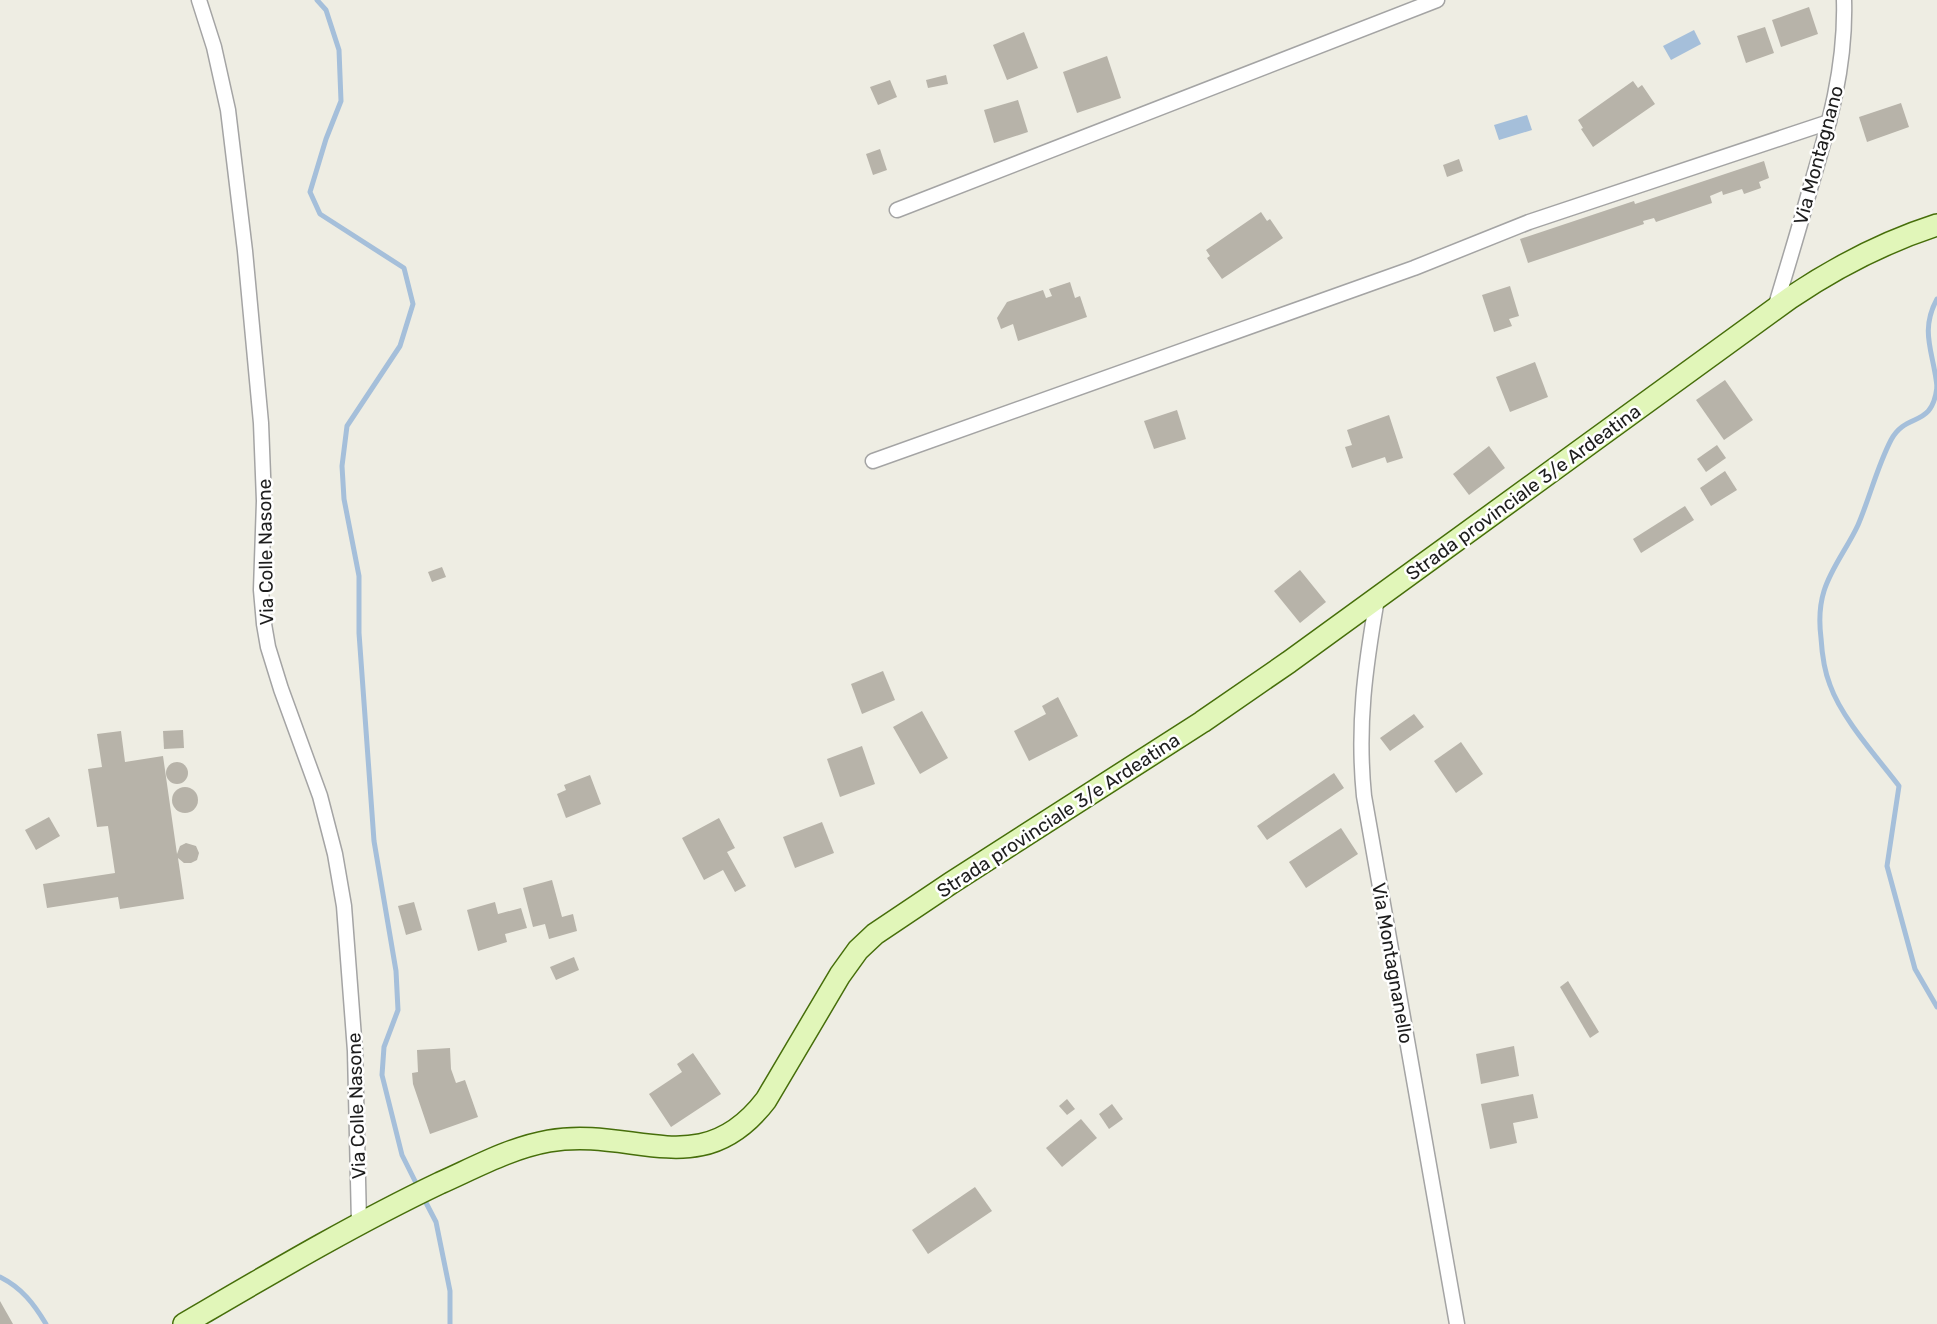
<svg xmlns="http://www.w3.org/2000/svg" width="1937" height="1324" viewBox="0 0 1937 1324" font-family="Rubik,sans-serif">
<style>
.water{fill:#a5bfda}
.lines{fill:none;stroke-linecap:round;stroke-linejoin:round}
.stream{stroke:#a5bfda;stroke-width:5}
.building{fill:#b7b3a9}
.minor-casing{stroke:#a4a4a4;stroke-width:17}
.secondary-casing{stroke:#466e0a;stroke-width:24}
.minor{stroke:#fff;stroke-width:14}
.secondary{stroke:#e1f6b9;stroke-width:21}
.labels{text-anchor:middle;stroke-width:5;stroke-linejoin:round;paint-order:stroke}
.street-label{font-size:19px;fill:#1d1d1d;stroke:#fff}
</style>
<rect width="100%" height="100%" fill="#eeede3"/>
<g class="water">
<polygon points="1694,30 1701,44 1671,60 1663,46"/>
<polygon points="1527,115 1532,130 1499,140 1494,125"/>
</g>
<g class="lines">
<g class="stream">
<polyline points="317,0 326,10 339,50 341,101 326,139 310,192 320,214 404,268 413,304 400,346 347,426 342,466 344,499 359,576 359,633 374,841 396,971 398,1010 384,1047 382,1075 402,1155 418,1187"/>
<path d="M 1937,299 C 1919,332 1934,353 1937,387"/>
<path d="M 1937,387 C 1932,429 1907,411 1891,440 C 1877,467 1870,497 1858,525 C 1848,547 1831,568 1824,591 C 1819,607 1819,622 1821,638 C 1822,654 1824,670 1830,685 C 1842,719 1877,757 1899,786 L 1887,866 L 1915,969 L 1937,1007"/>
<polyline points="422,1195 436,1222 450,1291 450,1324"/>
<path d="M 0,1277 C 22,1288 34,1304 46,1324"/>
</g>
</g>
<g class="building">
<polygon points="1809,7 1818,34 1781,47 1772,20"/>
<polygon points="1765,27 1774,53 1746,63 1737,36"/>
<polygon points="1024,32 1038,68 1007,80 993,45"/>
<polygon points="1107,56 1121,98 1077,113 1063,72"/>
<polygon points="946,75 948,84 928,88 926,80"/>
<polygon points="890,80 897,97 878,105 870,87"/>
<polygon points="1633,81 1638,88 1642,85 1655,104 1593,147 1581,129 1583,128 1578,120"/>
<polygon points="1018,100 1028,132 994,143 984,110"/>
<polygon points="1901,103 1909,127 1867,142 1859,117"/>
<polygon points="880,149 887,170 873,175 866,154"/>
<polygon points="1459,159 1463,171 1447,177 1443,165"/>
<polygon points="1764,161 1769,178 1759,182 1761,188 1744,194 1742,189 1723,195 1722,191 1710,196 1712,203 1656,222 1654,218 1643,221 1644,224 1528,263 1520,239 1634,201 1635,204"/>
<polygon points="1261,212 1267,221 1270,219 1283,238 1222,279 1207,258 1210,256 1206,250"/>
<polygon points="1070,282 1075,298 1080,296 1087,317 1018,341 1013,324 1001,329 997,318 1007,302 1043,290 1046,298 1052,296 1049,289"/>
<polygon points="1510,286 1519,316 1509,319 1512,326 1494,332 1482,295"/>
<polygon points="1535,362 1548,397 1510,412 1496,377"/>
<polygon points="1725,380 1753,420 1724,440 1696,400"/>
<polygon points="1177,410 1186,439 1154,449 1144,421"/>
<polygon points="1389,415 1403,458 1387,463 1385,457 1352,468 1345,447 1352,445 1347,430"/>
<polygon points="1717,445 1726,458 1706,472 1697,459"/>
<polygon points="1489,446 1505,468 1469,495 1453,474"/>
<polygon points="1725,471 1737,490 1711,506 1700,488"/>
<polygon points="1685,506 1694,520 1641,553 1633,539"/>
<polygon points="442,567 446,577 432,582 428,572"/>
<polygon points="1300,570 1326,602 1300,623 1274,591"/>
<polygon points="883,671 895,700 862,714 851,684"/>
<polygon points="1058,697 1078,736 1029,761 1014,731 1046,714 1042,706"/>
<polygon points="922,711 948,758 920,774 893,727"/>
<polygon points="1414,714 1424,727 1390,751 1380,738"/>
<polygon points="183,730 184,748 164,749 163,731"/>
<polygon points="121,731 125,762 163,756 177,854 180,846 186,843 196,846 199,853 197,860 191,863 184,863 178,858 184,899 120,909 118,897 47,908 43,884 115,873 108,826 97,827 88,769 102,767 97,734"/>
<polygon points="1461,742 1483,774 1456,793 1434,761"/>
<polygon points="862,746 875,784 840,797 827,759"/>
<circle cx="177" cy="773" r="11"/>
<polygon points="1334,773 1344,788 1267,840 1257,826"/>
<polygon points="590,775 601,804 566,818 557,794 566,790 564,785"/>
<circle cx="185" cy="800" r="13"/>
<polygon points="49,817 60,836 36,850 25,830"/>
<polygon points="719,818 735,848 727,852 746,886 735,892 723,870 704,880 682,838"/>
<polygon points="822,822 834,853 795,868 783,837"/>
<polygon points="1341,828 1358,854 1306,888 1289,862"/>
<polygon points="552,880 562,917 573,914 577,931 549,939 545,924 533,927 523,888"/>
<polygon points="414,902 422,930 406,935 398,906"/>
<polygon points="495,902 498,914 521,908 527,928 505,934 507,942 478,951 467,910"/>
<polygon points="574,957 579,970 556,980 550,967"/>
<polygon points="1568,981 1599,1032 1590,1038 1560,987"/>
<polygon points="1514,1046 1519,1076 1481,1084 1476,1054"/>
<polygon points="450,1048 451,1069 456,1083 465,1080 478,1117 430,1134 413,1084 412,1073 418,1072 417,1050"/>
<polygon points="693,1053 721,1094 671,1127 649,1094 682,1072 677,1064"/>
<polygon points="1533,1094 1538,1118 1513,1123 1517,1143 1490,1149 1481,1104"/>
<polygon points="1067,1099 1075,1109 1067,1115 1059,1106"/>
<polygon points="1112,1104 1123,1119 1109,1129 1099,1114"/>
<polygon points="1081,1119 1097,1138 1062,1167 1046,1148"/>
<polygon points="975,1187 992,1211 928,1254 912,1230"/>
<polygon points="0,1301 13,1324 0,1324"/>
</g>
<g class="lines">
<g class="minor-casing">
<g id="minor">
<polyline points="199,0 214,47 228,110 245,251 261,423 264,501 261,590 264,624 268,647 281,689 320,796 335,854 344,906 355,1051 359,1223"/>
<polyline points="897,210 1437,0"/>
<path d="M 1775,308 C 1787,268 1799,229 1810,189 C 1829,125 1846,67 1844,0"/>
<polyline points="873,461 1414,268 1529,222 1829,122"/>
<path d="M 1377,599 C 1365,668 1357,726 1364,796 L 1457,1324"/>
</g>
</g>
<g class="secondary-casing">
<path id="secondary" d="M 184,1324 C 268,1275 352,1225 440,1183 C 476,1167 510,1148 549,1141 C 633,1126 701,1185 766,1100 L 840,975 L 858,950 L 875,934 L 951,883 L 1202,722 L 1289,662 L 1790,298 C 1836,267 1884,242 1937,225"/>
</g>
<use href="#minor" class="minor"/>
<use href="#secondary" class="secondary"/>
</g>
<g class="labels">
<g class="street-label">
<text transform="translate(1818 155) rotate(-75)" y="7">Via Montagnano</text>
<text transform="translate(1523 492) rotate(-36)" y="7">Strada provinciale 3/e Ardeatina</text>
<text transform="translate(265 552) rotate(-91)" y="7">Via Colle Nasone</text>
<text transform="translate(1058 815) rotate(-33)" y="7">Strada provinciale 3/e Ardeatina</text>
<text transform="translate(1393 963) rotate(80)" y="7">Via Montagnanello</text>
<text transform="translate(356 1106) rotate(-92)" y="7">Via Colle Nasone</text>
</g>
</g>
</svg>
